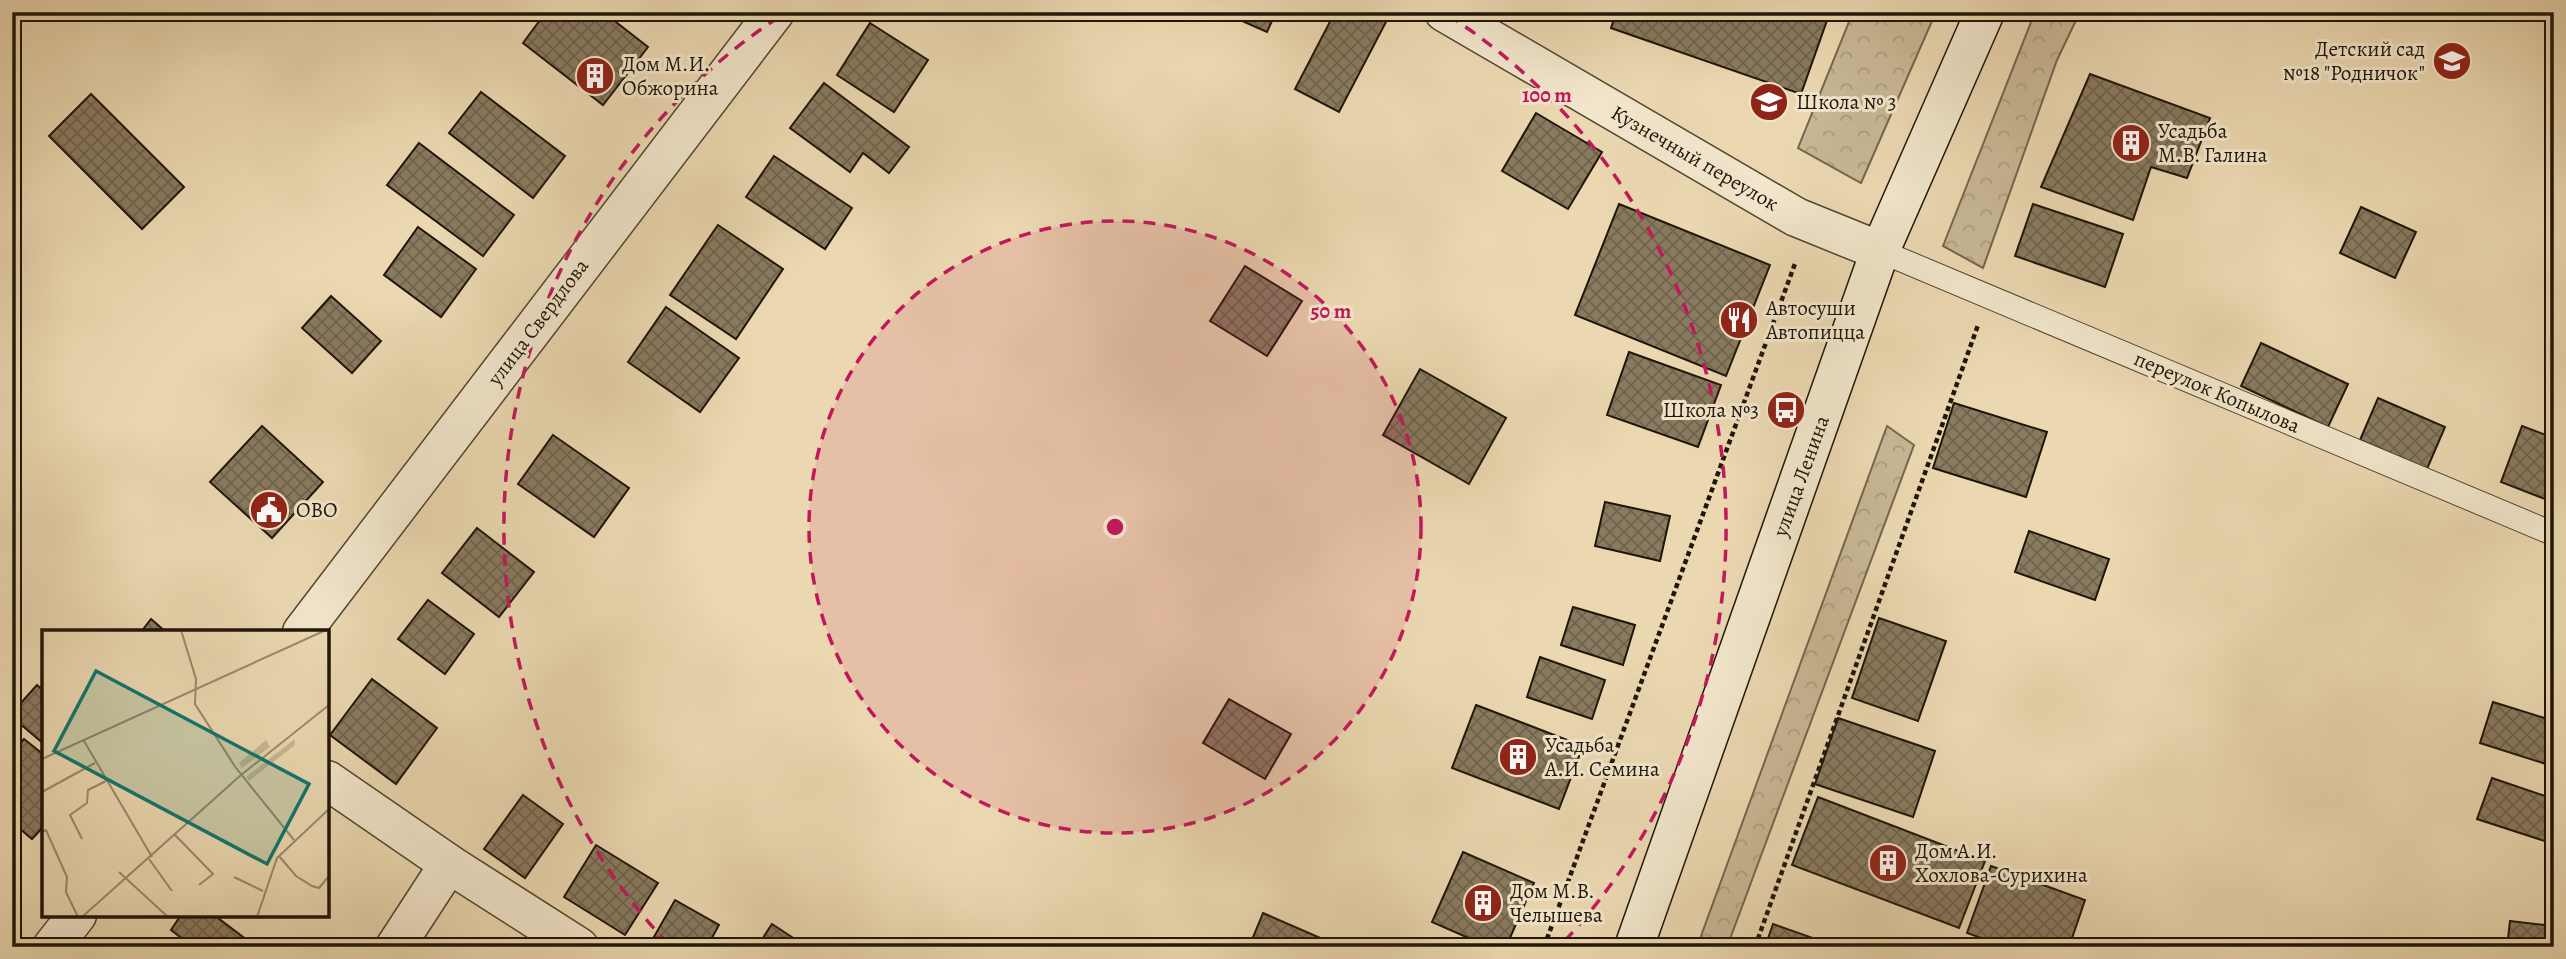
<svg xmlns="http://www.w3.org/2000/svg" width="2566" height="959" viewBox="0 0 2566 959" font-family="Alegreya,serif">
<style>
.forest{fill:url(#forest-crowns);stroke:#74664e;stroke-width:2}
.building{fill:url(#building-cross-hatch);stroke:#1f1508;stroke-width:2}
.lines{fill:none;stroke-linecap:round;stroke-linejoin:round}
.lane-casing{stroke:#524632;stroke-width:25}
.street-casing{stroke:#524632;stroke-width:41}
.secondary-casing{stroke:#1f1508;stroke-width:41}
.path{stroke:#1f1508;stroke-width:4.5;stroke-dasharray:5 3.5;stroke-linecap:butt}
.lane{stroke:#f2e6cc;stroke-width:23}
.street{stroke:#f2e6cc;stroke-width:38}
.secondary{stroke:#f2e6cc;stroke-width:38}
.ring{fill:none;stroke:#c2185b;stroke-width:3.5;stroke-dasharray:12 9}
.labels{text-anchor:middle;stroke-width:6;stroke-linejoin:round;paint-order:stroke}
.poi-label{font-size:21px;fill:#1f1508;stroke:#f2e6cc;text-anchor:start}
.street-label{font-size:21px;fill:#1f1508;stroke:#f2e6cc}
.inset-road{fill:none;stroke:#998a6d;stroke-width:2}
.view{fill:#0f766e;fill-opacity:0.15;stroke:#0f766e;stroke-width:3.5}
.inset-edge{fill:none;stroke:#1f1508;stroke-width:3.5}
.centre{fill:#c2185b;stroke:#f2e6cc;stroke-width:3.5}
.ring-label{font-size:21px;text-anchor:middle;font-weight:bold;fill:#c2185b;stroke:#f2e6cc;stroke-width:6;stroke-linejoin:round;paint-order:stroke}
</style>
<defs>
<pattern id="forest-crowns" width="20" height="18" patternUnits="userSpaceOnUse" patternTransform="scale(1.75)"><rect width="20" height="18" fill="#c8b794"/><path d="M2 6a3 3 0 1 1 6 0M12 15a3 3 0 1 1 6 0" fill="none" stroke="#ab9c7e"/></pattern>
<pattern id="building-cross-hatch" width="8" height="8" patternUnits="userSpaceOnUse" patternTransform="scale(1.75)"><rect width="8" height="8" fill="#897a60"/><path d="M0 0l8 8M0 8l8-8" fill="none" stroke="#6f634d"/></pattern>
</defs>
<rect width="100%" height="100%" fill="#ebd8b1"/>
<filter id="stains"><feTurbulence type="fractalNoise" baseFrequency=".00286" numOctaves="4"/><feColorMatrix values="0 0 0 0 .2 0 0 0 0 .09 0 0 0 0 .02 0 0 0 .5 -.17"/></filter>
<radialGradient id="worn" r=".72"><stop offset=".6" stop-color="#630" stop-opacity="0"/><stop offset="1" stop-color="#630" stop-opacity=".3"/></radialGradient>
<g class="forest">
<polygon points="1853,12 1936,12 1861,183 1798,148"/>
<polygon points="2035,12 2080,12 2057,60 1983,268 1943,246"/>
<polygon points="1887,426 1914,445 1727,947 1697,947"/>
</g>
<g class="building">
<polygon points="546,12 603,12 648,47 603,105 523,43"/>
<polygon points="1235,12 1276,12 1267,32 1233,17"/>
<polygon points="1335,12 1368,12 1386,22 1339,112 1295,89"/>
<polygon points="1616,12 1830,12 1801,94 1611,28"/>
<polygon points="870,23 928,60 894,112 837,75"/>
<polygon points="2090,74 2210,118 2187,178 2151,167 2133,220 2041,187"/>
<polygon points="824,83 909,147 889,173 863,153 850,172 790,128"/>
<polygon points="481,92 565,156 533,198 449,133"/>
<polygon points="91,94 184,187 142,229 49,136"/>
<polygon points="1536,113 1602,152 1568,209 1502,171"/>
<polygon points="419,143 514,215 483,256 387,185"/>
<polygon points="774,156 852,208 825,249 746,197"/>
<polygon points="1619,204 1770,265 1726,376 1575,315"/>
<polygon points="2033,204 2123,234 2105,287 2015,256"/>
<polygon points="2361,207 2416,232 2395,278 2340,253"/>
<polygon points="718,225 783,269 736,339 670,295"/>
<polygon points="418,227 476,269 441,317 384,275"/>
<polygon points="1245,266 1302,301 1267,356 1210,321"/>
<polygon points="331,296 381,341 352,373 302,328"/>
<polygon points="666,307 739,358 700,412 628,362"/>
<polygon points="2261,343 2348,384 2328,427 2241,386"/>
<polygon points="1629,352 1721,385 1698,447 1607,415"/>
<polygon points="1420,369 1506,418 1469,484 1383,435"/>
<polygon points="2378,398 2445,427 2427,469 2360,440"/>
<polygon points="1954,403 2047,432 2026,497 1933,468"/>
<polygon points="262,426 323,482 272,538 210,482"/>
<polygon points="2522,426 2554,438 2554,474 2545,499 2501,482"/>
<polygon points="553,435 629,488 594,537 518,484"/>
<polygon points="1605,502 1670,516 1660,561 1595,546"/>
<polygon points="477,528 534,572 499,617 442,573"/>
<polygon points="2029,531 2109,559 2095,600 2015,572"/>
<polygon points="428,600 474,634 445,674 398,639"/>
<polygon points="1573,607 1635,625 1623,665 1561,645"/>
<polygon points="1879,618 1946,641 1918,721 1852,698"/>
<polygon points="151,619 166,632 141,632"/>
<polygon points="1540,657 1605,680 1592,719 1527,697"/>
<polygon points="372,679 437,728 396,784 330,735"/>
<polygon points="37,685 44,691 44,744 12,717 12,713"/>
<polygon points="1229,699 1291,734 1265,779 1203,743"/>
<polygon points="2493,702 2554,721 2554,740 2546,764 2480,743"/>
<polygon points="1476,705 1583,746 1559,809 1452,768"/>
<polygon points="1838,718 1935,751 1913,817 1815,784"/>
<polygon points="24,739 44,755 44,826 32,839 12,822 12,753"/>
<polygon points="2492,778 2554,799 2554,844 2477,819"/>
<polygon points="523,795 563,824 525,878 484,849"/>
<polygon points="1818,797 1985,861 1959,928 1792,865"/>
<polygon points="596,845 658,883 625,935 564,897"/>
<polygon points="1463,852 1534,883 1506,947 1489,947 1432,922"/>
<polygon points="1991,866 2085,900 2069,947 2006,947 1967,933"/>
<polygon points="675,900 719,925 707,947 660,947 651,942"/>
<polygon points="1263,913 1341,947 1249,947"/>
<polygon points="181,915 214,915 251,943 248,947 193,947 171,930"/>
<polygon points="2510,921 2554,926 2554,947 2507,947"/>
<polygon points="772,924 807,947 757,947"/>
<polygon points="1773,924 1838,947 1765,947"/>
</g>
<g class="lines">
<g class="lane-casing">
<polyline id="lane" points="1880,251 2554,534"/>
</g>
<g class="street-casing">
<g id="street">
<polyline points="1444,12 1796,217 1880,251"/>
<polyline points="302,632 775,12"/>
<polyline points="327,780 449,864 579,947"/>
<polyline points="52,947 77,915"/>
<polyline points="395,947 449,864"/>
</g>
</g>
<g class="secondary-casing">
<polyline id="secondary" points="1634,947 1880,251 1985,12"/>
</g>
<g class="path">
<polyline points="1544,947 1796,261"/>
<polyline points="1755,947 1978,325"/>
</g>
<use href="#lane" class="lane"/>
<use href="#street" class="street"/>
<use href="#secondary" class="secondary"/>
</g>
<circle cx="1115" cy="527" r="306" fill="#c2185b" fill-opacity=".12"/>
<g class="ring">
<circle cx="1115" cy="527" r="306"/>
<path d="M668 944A611 611 0 0 1 782 15M1448 15A611 611 0 0 1 1562 944"/>
</g>
<defs>
<g id="school-disc" transform="scale(2.0125)"><circle r="9.5" fill="#8f2418" stroke="#f2e6cc"/><path d="M0-5L7-2L0 1L-7-2ZM-4 1L0 2.5L4 1V4Q0 6-4 4Z" fill="#fff"/></g>
<g id="building-disc" transform="scale(2.0125)"><circle r="9.5" fill="#8f2418" stroke="#f2e6cc"/><path d="M-4-6H4V6H1V3H-1V6H-4ZM-2.5-4.3h1.7v1.8h-1.7ZM.8-4.3h1.7v1.8H.8ZM-2.5-1h1.7V.8h-1.7ZM.8-1h1.7V.8H.8Z" fill="#fff"/></g>
<g id="restaurant-disc" transform="scale(2.0125)"><circle r="9.5" fill="#8f2418" stroke="#f2e6cc"/><path d="M-5-6h1v4h1v-4h1v4h1v-4h1v5L-1.5 .5V6h-2V.5L-5-1ZM5-6V6H3V1.5H1.5Q1.5-4 5-6Z" fill="#fff"/></g>
<g id="bus-disc" transform="scale(2.0125)"><circle r="9.5" fill="#8f2418" stroke="#f2e6cc"/><path d="M-5-6H5V4H4V6H2V4H-2V6H-4V4H-5ZM-3.5-4V0h7V-4ZM-3.5 1.2v1.5H-2V1.2ZM2 1.2v1.5H3.5V1.2Z" fill="#fff"/></g>
<g id="civic-disc" transform="scale(2.0125)"><circle r="9.5" fill="#8f2418" stroke="#f2e6cc"/><path d="M-.6-6.5H3V-4.5H.6V-3L4-1V1h2V6H-6V1h2V-1L-.6-3ZM-1.2 2.5V6h2.4V2.5Z" fill="#fff"/></g>
</defs>
<g fill-rule="evenodd">
<use href="#school-disc" x="2452" y="61"/>
<use href="#building-disc" x="595" y="76"/>
<use href="#school-disc" x="1769" y="102"/>
<use href="#building-disc" x="2131" y="143"/>
<use href="#restaurant-disc" x="1739" y="320"/>
<use href="#bus-disc" x="1786" y="410"/>
<use href="#civic-disc" x="269" y="510"/>
<use href="#building-disc" x="1518" y="757"/>
<use href="#building-disc" x="1888" y="863"/>
<use href="#building-disc" x="1483" y="903"/>
</g>
<g class="labels">
<g class="poi-label">
<text x="2425" y="56" text-anchor="end">Детский сад<tspan x="2425" dy="24">№18 "Родничок"</tspan></text>
<text x="622" y="71">Дом М.И.<tspan x="622" dy="24">Обжорина</tspan></text>
<text x="1796" y="109">Школа № 3</text>
<text x="2158" y="138">Усадьба<tspan x="2158" dy="24">М.В. Галина</tspan></text>
<text x="1766" y="315">Автосуши<tspan x="1766" dy="24">Автопицца</tspan></text>
<text x="1759" y="417" text-anchor="end">Школа №3</text>
<text x="296" y="517">ОВО</text>
<text x="1545" y="752">Усадьба<tspan x="1545" dy="24">А.И. Семина</tspan></text>
<text x="1915" y="858">Дом А.И.<tspan x="1915" dy="24">Хохлова-Сурихина</tspan></text>
<text x="1510" y="898">Дом М.В.<tspan x="1510" dy="24">Челышева</tspan></text>
</g>
<g class="street-label">
<text transform="translate(1695 158) rotate(30)" y="7">Кузнечный переулок</text>
<text transform="translate(538 322) rotate(-53)" y="7">улица Свердлова</text>
<text transform="translate(2217 392) rotate(23)" y="7">переулок Копылова</text>
<text transform="translate(1801 476) rotate(-70)" y="7">улица Ленина</text>
</g>
</g>
<g transform="translate(42 630)">
<rect width="287" height="287" fill="#ebd8b1"/>
<path d="M 253,109 L 253,115 L 207,151 L 204,147 ZM 224,110 L 228,117 L 200,138 L 197,133 Z" fill="#c8b794"/>
<path class="inset-road" d="M 139,0 L 154,49 L 153,74 L 194,138 L 252,210M 42,111 L 110,227M 0,129 L 284,0M 0,162 L 53,133M 0,202 L 4,200 L 25,247 L 24,262 L 36,287M 133,205 L 171,244 L 157,255M 40,209 L 28,185 L 45,173 L 46,160 L 64,151M 237,226 L 254,246 L 270,256 L 277,258 L 287,246M 107,229 L 130,261M 77,242 L 126,287M 192,247 L 221,261M 40,287 L 199,145 L 287,75M 215,287 L 235,228 L 287,179"/>
<path class="view" d="M 54,41 L 267,154 L 225,234 L 12,121 Z"/>
<rect width="287" height="287" class="inset-edge"/>
</g>
<circle cx="1115" cy="527" r="10" class="centre"/>
<g class="ring-label">
<text x="1547" y="102">100 m</text>
<text x="1331" y="318">50 m</text>
</g>
<rect width="2566" height="959" fill="none" stroke="#ebd8b1" stroke-width="42"/>
<rect x="14" y="14" width="2538" height="931" fill="none" stroke="#1f1508" stroke-width="3.5"/>
<rect x="21" y="21" width="2524" height="917" fill="none" stroke="#1f1508" stroke-width="2"/>
<rect width="100%" height="100%" filter="url(#stains)"/>
<rect width="100%" height="100%" fill="url(#worn)"/>
</svg>
